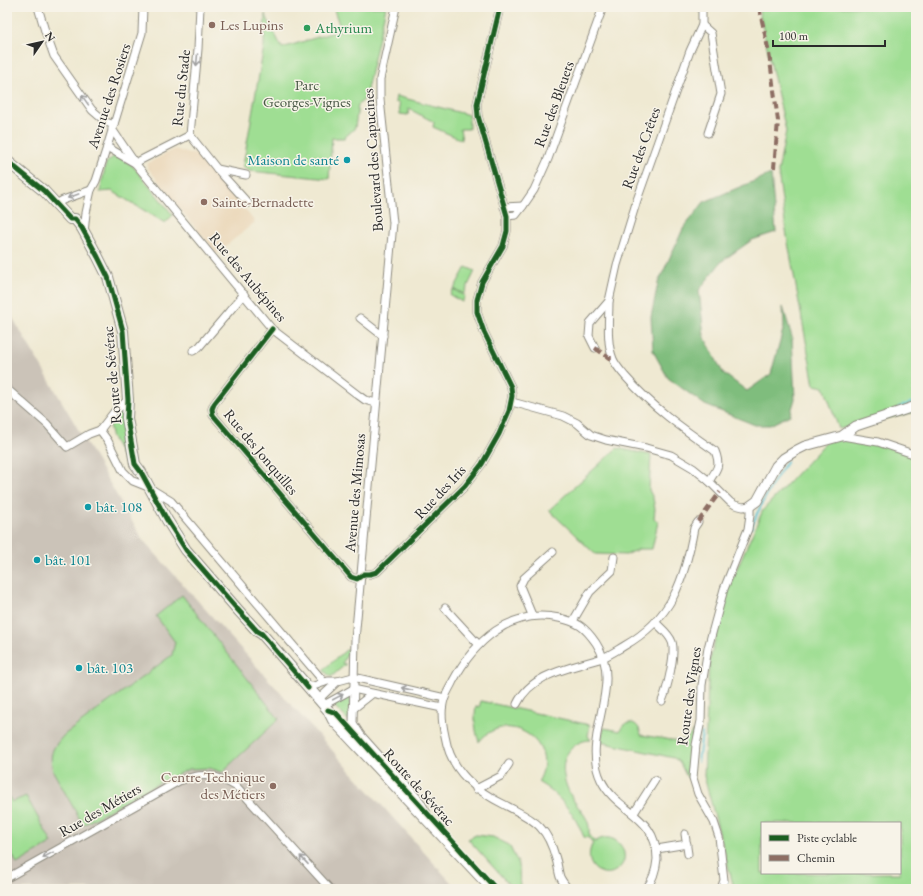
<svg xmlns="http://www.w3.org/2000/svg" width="923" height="896" viewBox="0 0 923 896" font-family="'EB Garamond',serif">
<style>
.built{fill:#ebd8ba}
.industrial{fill:#cbc3b8}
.green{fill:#9fde93;stroke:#65845f;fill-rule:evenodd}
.forest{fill:#7fbd7d;stroke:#557454}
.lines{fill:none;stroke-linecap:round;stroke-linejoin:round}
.stream{stroke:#58c2d5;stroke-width:2}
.minor-casing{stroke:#8d8a7e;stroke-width:9}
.tertiary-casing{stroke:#8d8a7e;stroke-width:11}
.secondary-casing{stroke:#8d8a7e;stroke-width:12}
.minor{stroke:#fff;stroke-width:7}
.tertiary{stroke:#fff;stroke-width:9}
.secondary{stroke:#fff;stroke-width:10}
.quiet{stroke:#8d6e63;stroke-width:4;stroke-dasharray:8 4;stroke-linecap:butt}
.cycleway-casing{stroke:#f7f3e8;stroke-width:8}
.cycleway{stroke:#1b5e20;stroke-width:5}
.oneway{stroke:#a0a0a0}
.education-dot{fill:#8d6e63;stroke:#f7f3e8;stroke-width:1.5}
.leisure-dot{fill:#2e9e5b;stroke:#f7f3e8;stroke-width:1.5}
.culture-dot{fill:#0f9aa8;stroke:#f7f3e8;stroke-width:1.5}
.labels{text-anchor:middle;stroke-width:3;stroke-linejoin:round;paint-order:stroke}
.education-label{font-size:15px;fill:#785e54;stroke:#f7f3e8;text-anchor:start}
.leisure-label{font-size:15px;fill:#27864d;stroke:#f7f3e8;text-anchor:start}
.park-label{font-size:15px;fill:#485845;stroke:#f7f3e8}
.street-label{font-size:15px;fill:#2b2b2b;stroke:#f7f3e8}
.culture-label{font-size:15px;fill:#0d838f;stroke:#f7f3e8;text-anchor:start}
</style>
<rect width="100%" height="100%" fill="#f7f3e8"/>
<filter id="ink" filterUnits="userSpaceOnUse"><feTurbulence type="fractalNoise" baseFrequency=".025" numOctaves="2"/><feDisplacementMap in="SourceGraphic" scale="8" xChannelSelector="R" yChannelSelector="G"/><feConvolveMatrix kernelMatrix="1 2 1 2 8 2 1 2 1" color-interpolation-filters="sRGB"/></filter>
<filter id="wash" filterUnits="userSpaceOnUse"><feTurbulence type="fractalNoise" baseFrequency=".012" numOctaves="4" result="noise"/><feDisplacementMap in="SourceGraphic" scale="16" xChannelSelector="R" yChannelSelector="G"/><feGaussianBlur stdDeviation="0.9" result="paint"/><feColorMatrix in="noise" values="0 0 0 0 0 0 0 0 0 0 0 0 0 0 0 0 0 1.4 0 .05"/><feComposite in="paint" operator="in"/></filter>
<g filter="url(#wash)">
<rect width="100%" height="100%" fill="#efe9d2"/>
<polygon class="built" points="175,149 189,154 199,153 255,222 216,254 147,167 148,163"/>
<polygon class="industrial" points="7,308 143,540 457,889 7,889"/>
<g class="green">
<polygon points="333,7 386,7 367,89 370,94 358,105 355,128 344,138 332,138 329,179 249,171 243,166 264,46 265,14 282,48 341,30"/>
<polygon points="758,7 916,7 916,412 839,429 824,387 814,385 787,237 778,172 786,131"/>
<polygon points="396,96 469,115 469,129 460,129 462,140 433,127 434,122 409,109 408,115 400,114 399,103 395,102"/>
<polygon points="113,157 120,158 132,165 173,215 165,223 112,191 100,192 106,163"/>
<polygon points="466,267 475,271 464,294 454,289"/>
<polygon points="453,289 465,296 462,302 450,295"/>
<polygon points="121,409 126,450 135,473 133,473 128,469 111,435 109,423"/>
<path d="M 832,436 L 916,452 L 916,889 L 733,889 L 734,888 L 704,776 L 709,663 L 729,586 L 763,510 ZM 762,823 L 900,823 L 900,873 L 762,873 Z"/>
<polygon points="617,448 651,455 649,490 653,498 655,509 654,518 658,522 652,549 639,549 626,555 595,554 549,510"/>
<path d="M 182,595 L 279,719 L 222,772 L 209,768 L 189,769 L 159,783 L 83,825 L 53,771 C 49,752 52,749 64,735 L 172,655 L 175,642 L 156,616 Z"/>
<polygon points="346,650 349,650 342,664 346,664 331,677 323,670"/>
<polygon points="351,694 349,721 333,705"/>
<path d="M 481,701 L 590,725 L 588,736 L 591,740 C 582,740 575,744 569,751 C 558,765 565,787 574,801 C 581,812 591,819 589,834 L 595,842 C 616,826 637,859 615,871 C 611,874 605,874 600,872 C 588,867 587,853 593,843 L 589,838 L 584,837 C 574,813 560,795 538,782 C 562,742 505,707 479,742 C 475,730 474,719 476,706 L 479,707 Z"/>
<path d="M 629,723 C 636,722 640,728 641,735 L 678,741 L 686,739 L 694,731 C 689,749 687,761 690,780 C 682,773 684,764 674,758 L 600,742 L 604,728 L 620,731 L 623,725 Z"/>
<polygon points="7,794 12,802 26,796 52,843 17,864 7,844"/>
<polygon points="476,835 493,837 509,845 519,865 520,889 513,889 468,839"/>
</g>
<polygon class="forest" points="771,174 776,232 752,240 722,261 699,290 704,336 723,373 747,391 771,374 784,326 783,307 792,337 795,399 790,415 770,425 755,425 705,405 668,378 653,351 651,317 658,283 683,229 704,202"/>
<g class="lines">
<g class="stream">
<polyline points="899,407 913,402"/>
<path d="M 751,528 C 760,505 773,482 787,461"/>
<polyline points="698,762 702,733"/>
<polyline points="725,889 727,881"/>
</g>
</g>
</g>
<g filter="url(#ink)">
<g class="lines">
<g class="minor-casing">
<g id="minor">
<polyline points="38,7 45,31 54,56 92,110 106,122 114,125"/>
<polyline points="396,7 380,79 380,99 393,223 355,640 353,723 360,734 420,801 427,813"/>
<polyline points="702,25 711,33 721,94 708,133"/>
<polyline points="112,129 135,163 272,329 358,395 365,400 376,403"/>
<polyline points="190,135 198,49 200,7"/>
<polyline points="190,135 217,169 248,203"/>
<polyline points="107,147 133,162"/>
<polyline points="135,163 190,135"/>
<polyline points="217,169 246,175"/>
<polyline points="56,204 63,200 91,190"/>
<polyline points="523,206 534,190 548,159 603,7"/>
<polyline points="504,207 523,206 516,215 507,216"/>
<polyline points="84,233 86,213 91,190 96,181 107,147 142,33 143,7"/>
<path d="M 609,301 C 609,319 606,342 613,359 C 616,366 621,371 625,376 C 651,406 683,429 715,451 C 721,466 717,469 709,481"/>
<polyline points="360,318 383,336"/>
<polyline points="272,329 214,404 212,409 213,415 351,577 357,579 364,574 370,574 377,572 465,486 482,464 499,434 509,411 512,396 511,387 484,332 477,312 477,300 482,282 503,246 507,231 507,216 478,116 477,104 500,7"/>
<polyline points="595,348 589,336 590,323 609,301 617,265 637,200 690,51 702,25 702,7"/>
<polyline points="193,351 199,347 244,294"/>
<polyline points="7,389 47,424 67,447 89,434 100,430 108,441 123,471 133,481 148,487 171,501 324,682"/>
<polyline points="512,402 563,416 577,423 591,435 606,440 646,448 671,455 693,468 709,481 730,502 735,505 743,507 750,506 750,515 748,529 724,589 708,648 702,685 701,721 696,745 693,778 698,794 714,822 719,837 724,880 721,889"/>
<polyline points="100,430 114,412 128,400"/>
<polyline points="842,436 878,442 916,455"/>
<polyline points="445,608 479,645"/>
<polyline points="532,615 520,586 524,578 553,552"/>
<polyline points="573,621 590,592 612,571 614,557"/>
<path d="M 656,623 C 662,629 669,634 672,642 C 676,653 667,690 662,701"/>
<polyline points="308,688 328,681 338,681 353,677 445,698"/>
<polyline points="353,689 442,708"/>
<polyline points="319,699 338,681"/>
<path d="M 517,704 C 532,672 573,668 602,658 C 610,655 617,650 624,646 C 672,619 685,579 694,528 L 698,522"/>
<polyline points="324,705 353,689"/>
<polyline points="353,709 372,694"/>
<polyline points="476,789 501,776 509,764"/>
<polyline points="634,813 655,780"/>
<polyline points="685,834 688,854"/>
<polyline points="657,849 687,844"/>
<path d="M 7,878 L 179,781 C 203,772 215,774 237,787 L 330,889"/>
<path d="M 568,889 C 565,885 562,881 560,877 C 558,871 558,865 556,859 C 553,848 549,836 540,827 C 532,818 518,812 507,806 C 476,791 451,772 445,736 C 443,727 441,713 443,704 C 444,696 450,688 453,681 C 474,642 511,607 559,618 C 578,622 585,627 596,643 C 625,686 580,737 601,780 C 617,813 657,815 657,859 C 656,871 653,880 646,889"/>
</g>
</g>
<g class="tertiary-casing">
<polyline id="tertiary" points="750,506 757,501 776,466 784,458 797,450 805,446 842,436 856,426 916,406"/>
</g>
<g class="secondary-casing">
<polyline id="secondary" points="7,161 44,191 70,219 75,219 82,228 98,257 108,277 123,331 128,400 127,418 135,464 141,472 167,520 186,550 238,610 257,631 262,634 328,710 333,720 492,889"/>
</g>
<use href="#minor" class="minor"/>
<use href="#tertiary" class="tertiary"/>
<use href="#secondary" class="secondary"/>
<g class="quiet">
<polyline points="759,7 769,53 778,121 774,168"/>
<polyline points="595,348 609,358 612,358"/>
<polyline points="698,522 720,492"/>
</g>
<g class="cycleway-casing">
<g id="cycleway">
<polyline points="7,161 44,191 70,219 75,219 82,228 98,257 108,277 123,331 128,400 127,418 135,464 141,472 167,520 186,550 238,610 257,631 262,634 308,688"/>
<polyline points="272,329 214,404 212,409 213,415 351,577 357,579 364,574 370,574 377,572 465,486 482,464 499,434 509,411 512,396 511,387 484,332 477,312 477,300 482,282 503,246 507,231 507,216 478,116 477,104 500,7"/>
<polyline points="328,710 336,713 496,889"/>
</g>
</g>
<use href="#cycleway" class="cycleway"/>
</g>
<defs><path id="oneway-shaft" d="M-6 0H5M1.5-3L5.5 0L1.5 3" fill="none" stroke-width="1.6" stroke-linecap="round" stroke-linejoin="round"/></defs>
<g class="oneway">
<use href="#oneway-shaft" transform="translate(197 60) rotate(95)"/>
<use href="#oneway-shaft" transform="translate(85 100) rotate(-125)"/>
<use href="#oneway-shaft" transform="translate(73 196) rotate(160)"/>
<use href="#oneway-shaft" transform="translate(407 689) rotate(-167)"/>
<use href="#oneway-shaft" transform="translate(338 697) rotate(-28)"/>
<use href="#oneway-shaft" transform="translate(48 855) rotate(151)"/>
<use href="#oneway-shaft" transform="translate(304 860) rotate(-133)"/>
</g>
</g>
<g class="education-dot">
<circle cx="212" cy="25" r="4"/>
<circle cx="204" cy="202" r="4"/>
<circle cx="273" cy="786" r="4"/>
</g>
<circle class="leisure-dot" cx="307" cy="28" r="4"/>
<g class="culture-dot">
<circle cx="347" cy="160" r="4"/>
<circle cx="88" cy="507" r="4"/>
<circle cx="37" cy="560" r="4"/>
<circle cx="79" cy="668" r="4"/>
</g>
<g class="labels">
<g class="education-label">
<text x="220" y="30">Les Lupins</text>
<text x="212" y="207">Sainte-Bernadette</text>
<text x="265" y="782" text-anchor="end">Centre Technique<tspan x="265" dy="17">des Métiers</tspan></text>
</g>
<g class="leisure-label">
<text x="315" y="33">Athyrium</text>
</g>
<g class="park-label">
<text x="307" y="90">Parc<tspan x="307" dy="17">Georges-Vignes</tspan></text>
</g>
<g class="street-label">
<text transform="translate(181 88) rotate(-84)" y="5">Rue du Stade</text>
<text transform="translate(109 96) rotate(-72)" y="5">Avenue des Rosiers</text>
<text transform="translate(554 104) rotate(-70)" y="5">Rue des Bleuets</text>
<text transform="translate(641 148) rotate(-70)" y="5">Rue des Crêtes</text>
<text transform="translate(373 160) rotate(-94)" y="5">Boulevard des Capucines</text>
<text transform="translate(248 277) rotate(50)" y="5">Rue des Aubépines</text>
<text transform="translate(112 375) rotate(-95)" y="5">Route de Sévérac</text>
<text transform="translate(261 452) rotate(50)" y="5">Rue des Jonquilles</text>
<text transform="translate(440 492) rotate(-47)" y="5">Rue des Iris</text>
<text transform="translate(355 493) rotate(-85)" y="5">Avenue des Mimosas</text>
<text transform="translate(689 696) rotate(-82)" y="5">Route des Vignes</text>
<text transform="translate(419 787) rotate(48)" y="5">Route de Sévérac</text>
<text transform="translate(100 810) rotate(-30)" y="5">Rue des Métiers</text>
</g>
<g class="culture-label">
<text x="339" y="165" text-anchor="end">Maison de santé</text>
<text x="96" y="512">bât. 108</text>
<text x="45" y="565">bât. 101</text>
<text x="87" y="673">bât. 103</text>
</g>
</g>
<rect width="923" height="896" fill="none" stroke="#f7f3e8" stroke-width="24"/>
<rect x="761" y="822" width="140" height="52" fill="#f7f3e8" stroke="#a5a39c"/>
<rect x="769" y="835" width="20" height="6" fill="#1b5e20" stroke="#a5a39c"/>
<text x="797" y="842" font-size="12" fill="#2b2b2b">Piste cyclable</text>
<rect x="769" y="855" width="20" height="6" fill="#8d6e63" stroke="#a5a39c"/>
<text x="797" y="862" font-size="12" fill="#2b2b2b">Chemin</text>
<g transform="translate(42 42) rotate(56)" stroke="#f7f3e8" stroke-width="3" paint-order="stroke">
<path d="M0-3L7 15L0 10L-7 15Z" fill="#2b2b2b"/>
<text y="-6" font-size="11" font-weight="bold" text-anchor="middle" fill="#2b2b2b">N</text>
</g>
<path d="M773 40v6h112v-6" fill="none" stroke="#2b2b2b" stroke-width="2"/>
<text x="779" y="40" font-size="12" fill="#2b2b2b" stroke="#f7f3e8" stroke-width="3" paint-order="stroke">100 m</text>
</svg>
